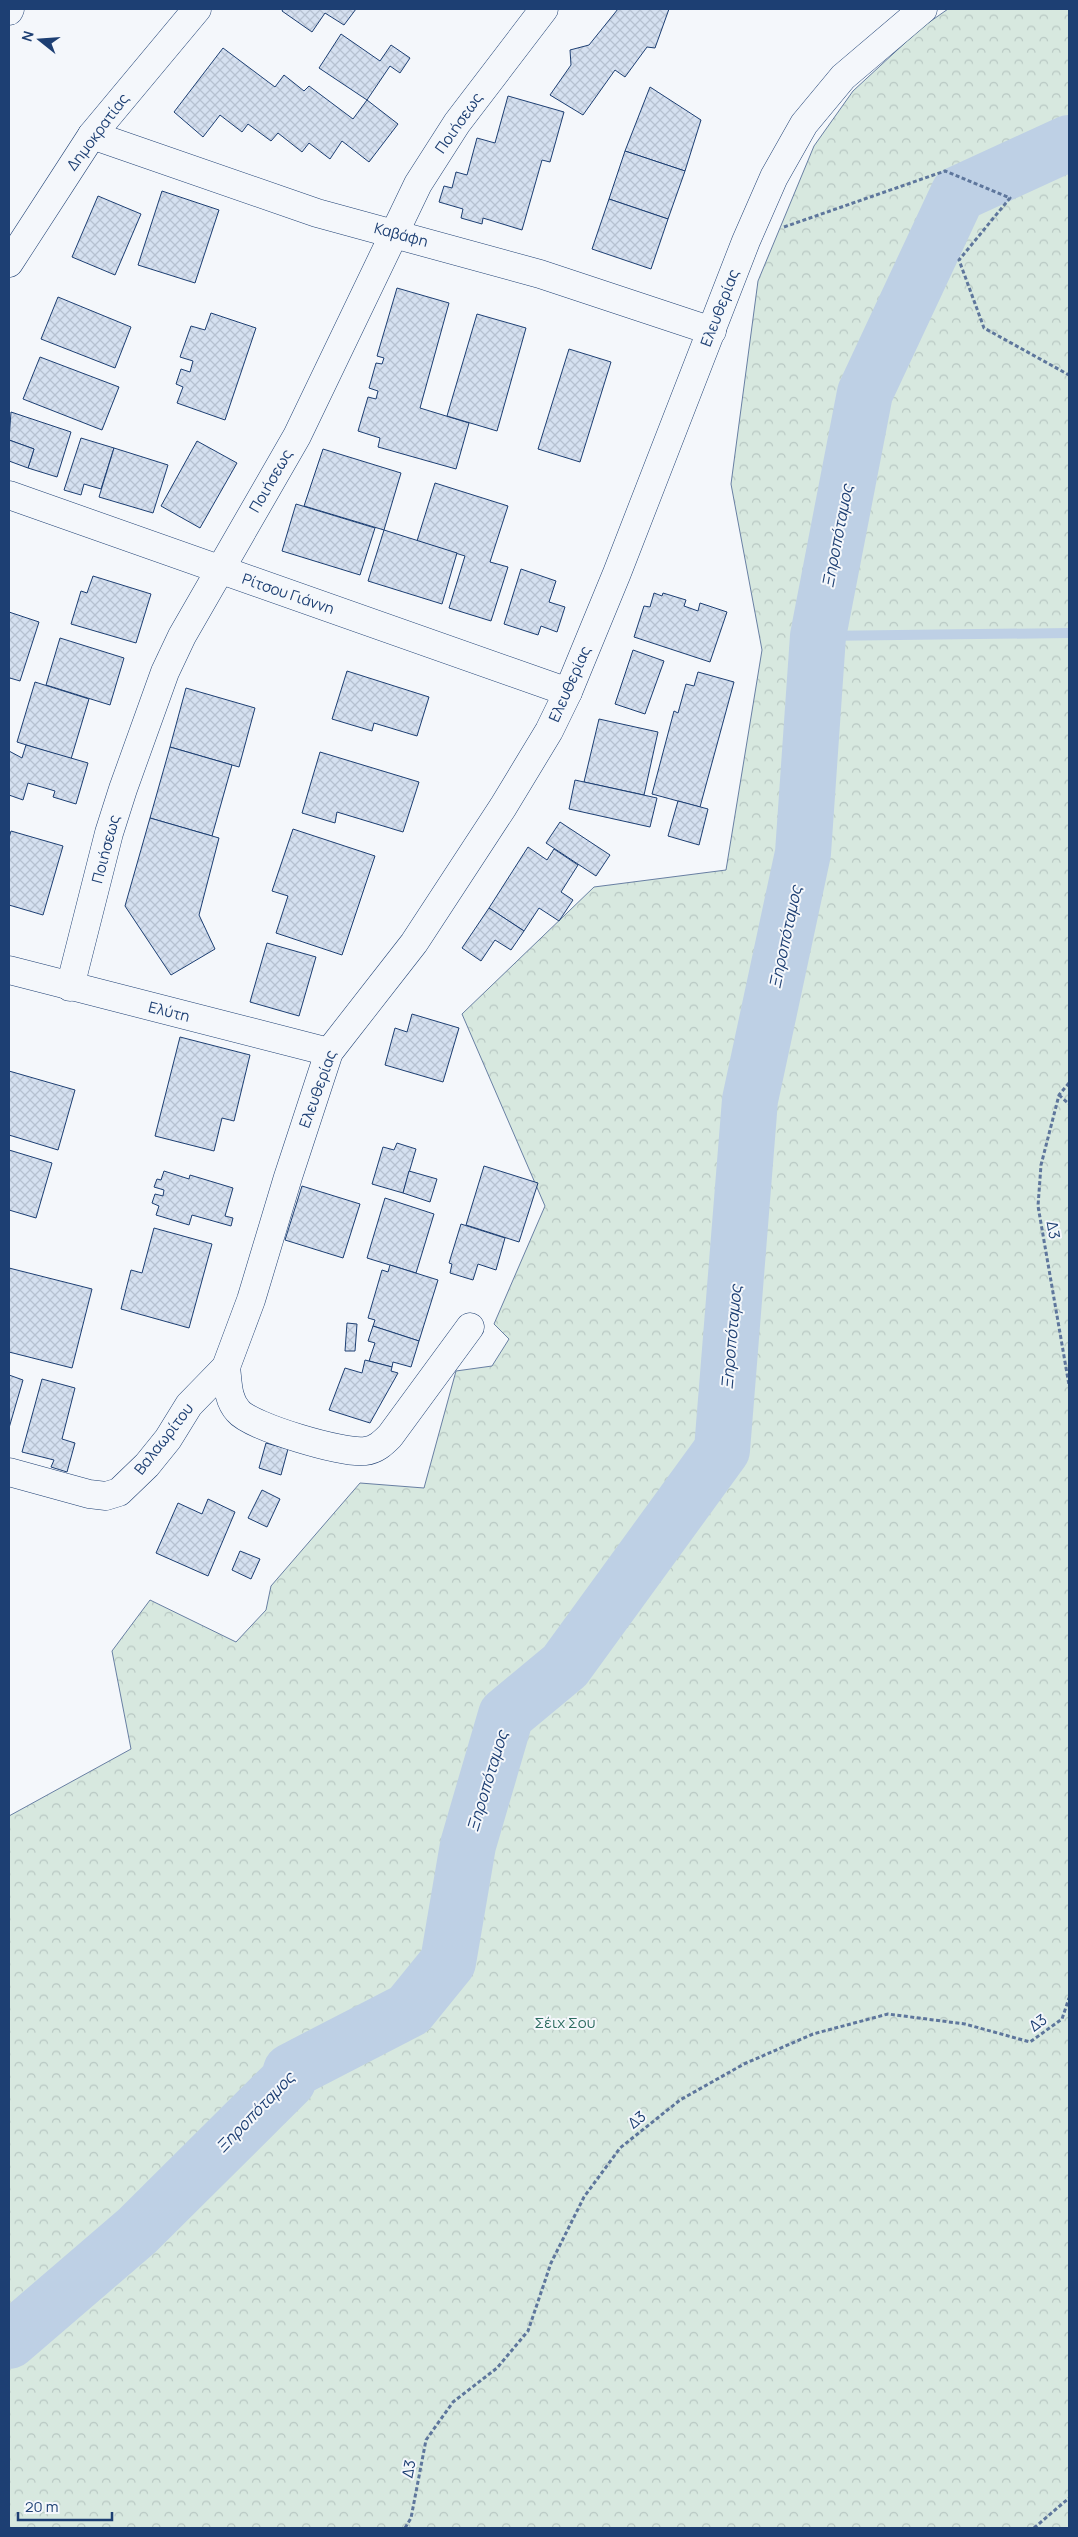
<svg xmlns="http://www.w3.org/2000/svg" width="1078" height="2537" viewBox="0 0 1078 2537" font-family="Manrope,sans-serif">
<style>
.forest{fill:url(#forest-crowns);stroke:#687fa3}
.lines{fill:none;stroke-linecap:round;stroke-linejoin:round}
.stream{stroke:#bed0e5;stroke-width:10}
.river{stroke:#bed0e5;stroke-width:56}
.building{fill:url(#building-cross-hatch);stroke:#1d3f73}
.street-casing{stroke:#1d3f73;stroke-width:29}
.path{stroke:#5e769c;stroke-width:3;stroke-dasharray:4 2.5;stroke-linecap:butt}
.street{stroke:#f4f7fb;stroke-width:28}
.labels{text-anchor:middle;stroke-width:4;stroke-linejoin:round;paint-order:stroke}
.street-label{font-size:15px;fill:#1d3f73;stroke:#f4f7fb}
.park-label{font-size:15px;fill:#2c6c60;stroke:#f4f7fb}
.water-label{font-size:16px;font-style:italic;fill:#1d3f73;stroke:#f4f7fb}
</style>
<defs>
<pattern id="forest-crowns" width="20" height="18" patternUnits="userSpaceOnUse" patternTransform="scale(1.25)"><rect width="20" height="18" fill="#d7e8df"/><path d="M2 6a3 3 0 1 1 6 0M12 15a3 3 0 1 1 6 0" fill="none" stroke="#b8c8c3"/></pattern>
<pattern id="building-cross-hatch" width="8" height="8" patternUnits="userSpaceOnUse" patternTransform="scale(1.25)"><rect width="8" height="8" fill="#d5e0f0"/><path d="M0 0l8 8M0 8l8-8" fill="none" stroke="#b6c1d1"/></pattern>
</defs>
<rect width="100%" height="100%" fill="#f4f7fb"/>
<polygon class="forest" points="948,9 1069,9 1069,2528 9,2528 9,1816 131,1749 112,1651 150,1600 236,1642 266,1610 271,1586 360,1483 424,1488 456,1371 492,1366 509,1339 494,1324 545,1206 462,1014 594,887 726,870 762,650 731,484 758,281 814,146 853,91 921,28"/>
<g class="lines">
<polyline class="stream" points="818,636 1069,633"/>
<polyline class="river" points="9,2341 137,2231 288,2081 291,2071 409,2010 448,1962 468,1845 506,1715 565,1666 722,1450 750,1100 803,853 818,636 865,393 958,194 1069,143"/>
</g>
<g class="building">
<polygon points="283,9 356,9 344,25 325,13 312,32 282,11"/>
<polygon points="618,9 669,9 655,48 647,47 625,77 615,70 583,115 550,95 571,65 570,50 589,45"/>
<polygon points="341,34 380,61 391,45 410,58 400,73 390,66 367,100 319,68"/>
<polygon points="223,48 275,87 284,75 304,91 309,86 353,119 367,100 398,124 369,162 342,141 330,159 309,143 302,152 278,133 271,141 248,124 242,132 220,115 203,137 174,112"/>
<polygon points="650,87 701,120 685,171 625,151"/>
<polygon points="508,96 564,112 550,162 542,160 522,230 483,218 482,224 461,218 463,209 439,202 444,186 452,188 456,172 467,175 477,138 495,143"/>
<polygon points="625,151 685,171 668,219 609,199"/>
<polygon points="162,191 219,210 195,283 138,265"/>
<polygon points="98,196 141,214 115,275 72,257"/>
<polygon points="609,199 668,219 651,269 592,249"/>
<polygon points="397,288 449,303 420,408 469,423 456,469 378,447 380,438 358,431 368,397 376,399 378,391 369,388 376,363 382,364 384,358 377,356"/>
<polygon points="58,297 131,327 115,368 41,339"/>
<polygon points="211,313 256,328 225,420 177,403 183,387 176,384 181,369 190,372 193,361 180,357 191,326 205,330"/>
<polygon points="477,314 526,328 497,431 447,416"/>
<polygon points="569,349 611,362 580,462 538,449"/>
<polygon points="40,357 119,387 102,430 23,399"/>
<polygon points="11,412 71,432 57,477 28,468 34,449 9,440"/>
<polygon points="81,438 114,448 101,489 84,484 81,495 64,490"/>
<polygon points="9,440 34,449 28,468 9,461"/>
<polygon points="197,441 237,463 200,528 161,506"/>
<polygon points="114,448 168,465 153,513 99,497"/>
<polygon points="323,449 401,473 384,530 304,506"/>
<polygon points="435,483 508,506 490,562 508,567 491,621 449,608 465,556 417,541"/>
<polygon points="296,504 375,528 360,575 282,551"/>
<polygon points="384,530 457,553 442,604 368,581"/>
<polygon points="521,569 556,581 549,602 565,607 557,632 541,626 538,635 504,624"/>
<polygon points="93,576 151,594 136,643 71,624 81,591 87,593"/>
<polygon points="654,593 662,596 663,593 686,600 684,606 698,611 700,603 727,612 710,662 634,637 644,606 650,607"/>
<polygon points="9,612 39,622 20,681 10,678 9,681"/>
<polygon points="60,638 124,658 110,705 46,685"/>
<polygon points="633,650 664,661 645,714 615,704"/>
<polygon points="347,671 429,697 417,736 374,723 372,731 332,719"/>
<polygon points="698,672 734,682 700,807 652,794 674,711 678,713 686,684 694,686"/>
<polygon points="35,682 89,699 71,759 17,742"/>
<polygon points="186,688 255,708 239,767 170,747"/>
<polygon points="599,719 658,732 644,795 584,782"/>
<polygon points="26,745 88,763 76,804 53,797 55,791 28,783 23,800 9,795 9,751 22,758"/>
<polygon points="170,747 232,765 212,836 150,818"/>
<polygon points="320,752 419,782 403,832 337,812 335,823 302,813"/>
<polygon points="575,780 657,798 650,827 569,809"/>
<polygon points="678,801 708,809 699,845 668,836"/>
<polygon points="150,818 219,838 199,915 215,949 171,975 125,906"/>
<polygon points="560,822 610,855 596,876 546,843"/>
<polygon points="293,829 375,856 342,955 276,933 288,896 272,891"/>
<polygon points="11,831 63,846 43,915 9,905 9,838"/>
<polygon points="528,847 547,860 554,849 578,865 561,892 573,900 559,921 539,908 524,931 489,908"/>
<polygon points="489,908 524,931 511,950 495,940 481,961 462,948"/>
<polygon points="267,943 316,957 299,1016 250,1002"/>
<polygon points="412,1014 459,1028 443,1082 385,1065 395,1028 407,1032"/>
<polygon points="180,1037 250,1055 234,1121 222,1118 214,1151 155,1136"/>
<polygon points="9,1071 75,1090 58,1150 9,1135"/>
<polygon points="397,1143 416,1149 403,1193 372,1184 383,1147 394,1150"/>
<polygon points="9,1150 52,1163 36,1218 9,1210"/>
<polygon points="484,1166 538,1183 519,1242 466,1225"/>
<polygon points="164,1171 189,1179 190,1175 233,1188 225,1216 233,1218 231,1226 192,1215 189,1225 156,1215 159,1206 152,1203 155,1194 163,1196 164,1190 154,1187 157,1179 161,1180"/>
<polygon points="409,1171 437,1179 430,1202 403,1193"/>
<polygon points="302,1186 360,1204 343,1258 285,1240"/>
<polygon points="385,1198 434,1214 416,1273 367,1258"/>
<polygon points="461,1224 505,1238 496,1270 478,1264 473,1280 450,1273 452,1264 449,1263"/>
<polygon points="154,1228 212,1244 189,1328 121,1309 131,1270 142,1273"/>
<polygon points="390,1265 438,1280 419,1341 373,1326 375,1320 368,1318 382,1270 388,1272"/>
<polygon points="9,1268 92,1289 72,1368 9,1352"/>
<polygon points="347,1323 357,1324 355,1351 345,1351"/>
<polygon points="373,1326 419,1341 411,1367 393,1362 392,1367 369,1361 375,1343 368,1341"/>
<polygon points="365,1360 392,1367 391,1371 398,1373 370,1423 329,1410 345,1368 362,1373"/>
<polygon points="9,1375 23,1380 9,1428"/>
<polygon points="42,1379 75,1388 62,1439 75,1443 67,1472 51,1467 54,1460 22,1452"/>
<polygon points="266,1443 288,1449 281,1475 259,1468"/>
<polygon points="262,1490 280,1499 267,1527 248,1518"/>
<polygon points="208,1499 235,1512 208,1576 156,1553 178,1503 202,1514"/>
<polygon points="240,1551 260,1559 251,1579 232,1570"/>
</g>
<g class="lines">
<g class="street-casing">
<g id="street">
<polyline points="9,11 10,9"/>
<polyline points="92,135 317,213 540,274 712,331"/>
<polyline points="9,263 92,135 197,9"/>
<polyline points="9,495 568,692"/>
<polyline points="9,970 329,1052"/>
<polyline points="70,987 109,833 123,789 165,672 182,636 297,436 418,184 457,123 544,9"/>
<path d="M 226,1367 C 228,1382 227,1399 238,1411 C 251,1427 344,1454 365,1451 C 376,1450 383,1443 390,1436 L 470,1327"/>
<polyline points="9,1472 89,1494 106,1496 119,1492 147,1465 168,1439 189,1405 226,1367 251,1300 288,1177 329,1052 414,943 503,807 549,731 568,692 617,573 746,241 774,177 804,124 843,77 923,9"/>
</g>
</g>
<g class="path">
<polyline points="784,227 945,171 1010,198 959,260 984,328 1069,375"/>
<polyline points="1069,1083 1059,1095 1041,1165 1038,1206 1069,1385"/>
<polyline points="1059,1095 1069,1104"/>
<polyline points="405,2528 411,2518 426,2440 453,2402 497,2368 528,2331 551,2263 584,2197 620,2148 680,2100 744,2064 813,2034 888,2014 965,2024 1030,2042 1062,2019 1069,1998"/>
<polyline points="1034,2528 1069,2498"/>
</g>
<use href="#street" class="street"/>
</g>
<g class="labels">
<g class="street-label">
<text transform="translate(459 123) rotate(-55)" y="5">Ποιήσεως</text>
<text transform="translate(98 132) rotate(-53)" y="5">Δημοκρατίας</text>
<text transform="translate(401 235) rotate(15)" y="5">Καβάφη</text>
<text transform="translate(720 308) rotate(-69)" y="5">Ελευθερίας</text>
<text transform="translate(271 481) rotate(-60)" y="5">Ποιήσεως</text>
<text transform="translate(288 594) rotate(19)" y="5">Ρίτσου Γιάννη</text>
<text transform="translate(570 684) rotate(-66)" y="5">Ελευθερίας</text>
<text transform="translate(106 849) rotate(-75)" y="5">Ποιήσεως</text>
<text transform="translate(169 1012) rotate(14)" y="5">Ελύτη</text>
<text transform="translate(318 1089) rotate(-70)" y="5">Ελευθερίας</text>
<text transform="translate(1053 1230) rotate(80)" y="5">Δ3</text>
<text transform="translate(164 1439) rotate(-52)" y="5">Βαλαωρίτου</text>
<text transform="translate(1038 2023) rotate(-37)" y="5">Δ3</text>
<text transform="translate(637 2120) rotate(-39)" y="5">Δ3</text>
<text transform="translate(409 2469) rotate(-79)" y="5">Δ3</text>
</g>
<g class="park-label">
<text x="565" y="2028">Σέιχ Σου</text>
</g>
<g class="water-label">
<text transform="translate(837 536) rotate(-79)" y="6">Ξηροπόταμος</text>
<text transform="translate(785 937) rotate(-78)" y="6">Ξηροπόταμος</text>
<text transform="translate(731 1337) rotate(-85)" y="6">Ξηροπόταμος</text>
<text transform="translate(487 1781) rotate(-73)" y="6">Ξηροπόταμος</text>
<text transform="translate(255 2112) rotate(-46)" y="6">Ξηροπόταμος</text>
</g>
</g>
<rect width="1078" height="2537" fill="none" stroke="#1d3f73" stroke-width="20"/>
<g transform="translate(40 40) rotate(287)" stroke="#f4f7fb" stroke-width="4" paint-order="stroke">
<path d="M0-4L9 19L0 12L-9 19Z" fill="#1d3f73"/>
<text y="-8" font-size="14" font-weight="bold" text-anchor="middle" fill="#1d3f73">N</text>
</g>
<path d="M18 2512v8h94v-8" fill="none" stroke="#1d3f73" stroke-width="2.5"/>
<text x="25" y="2512" font-size="15" fill="#1d3f73" stroke="#f4f7fb" stroke-width="4" paint-order="stroke">20 m</text>
</svg>
